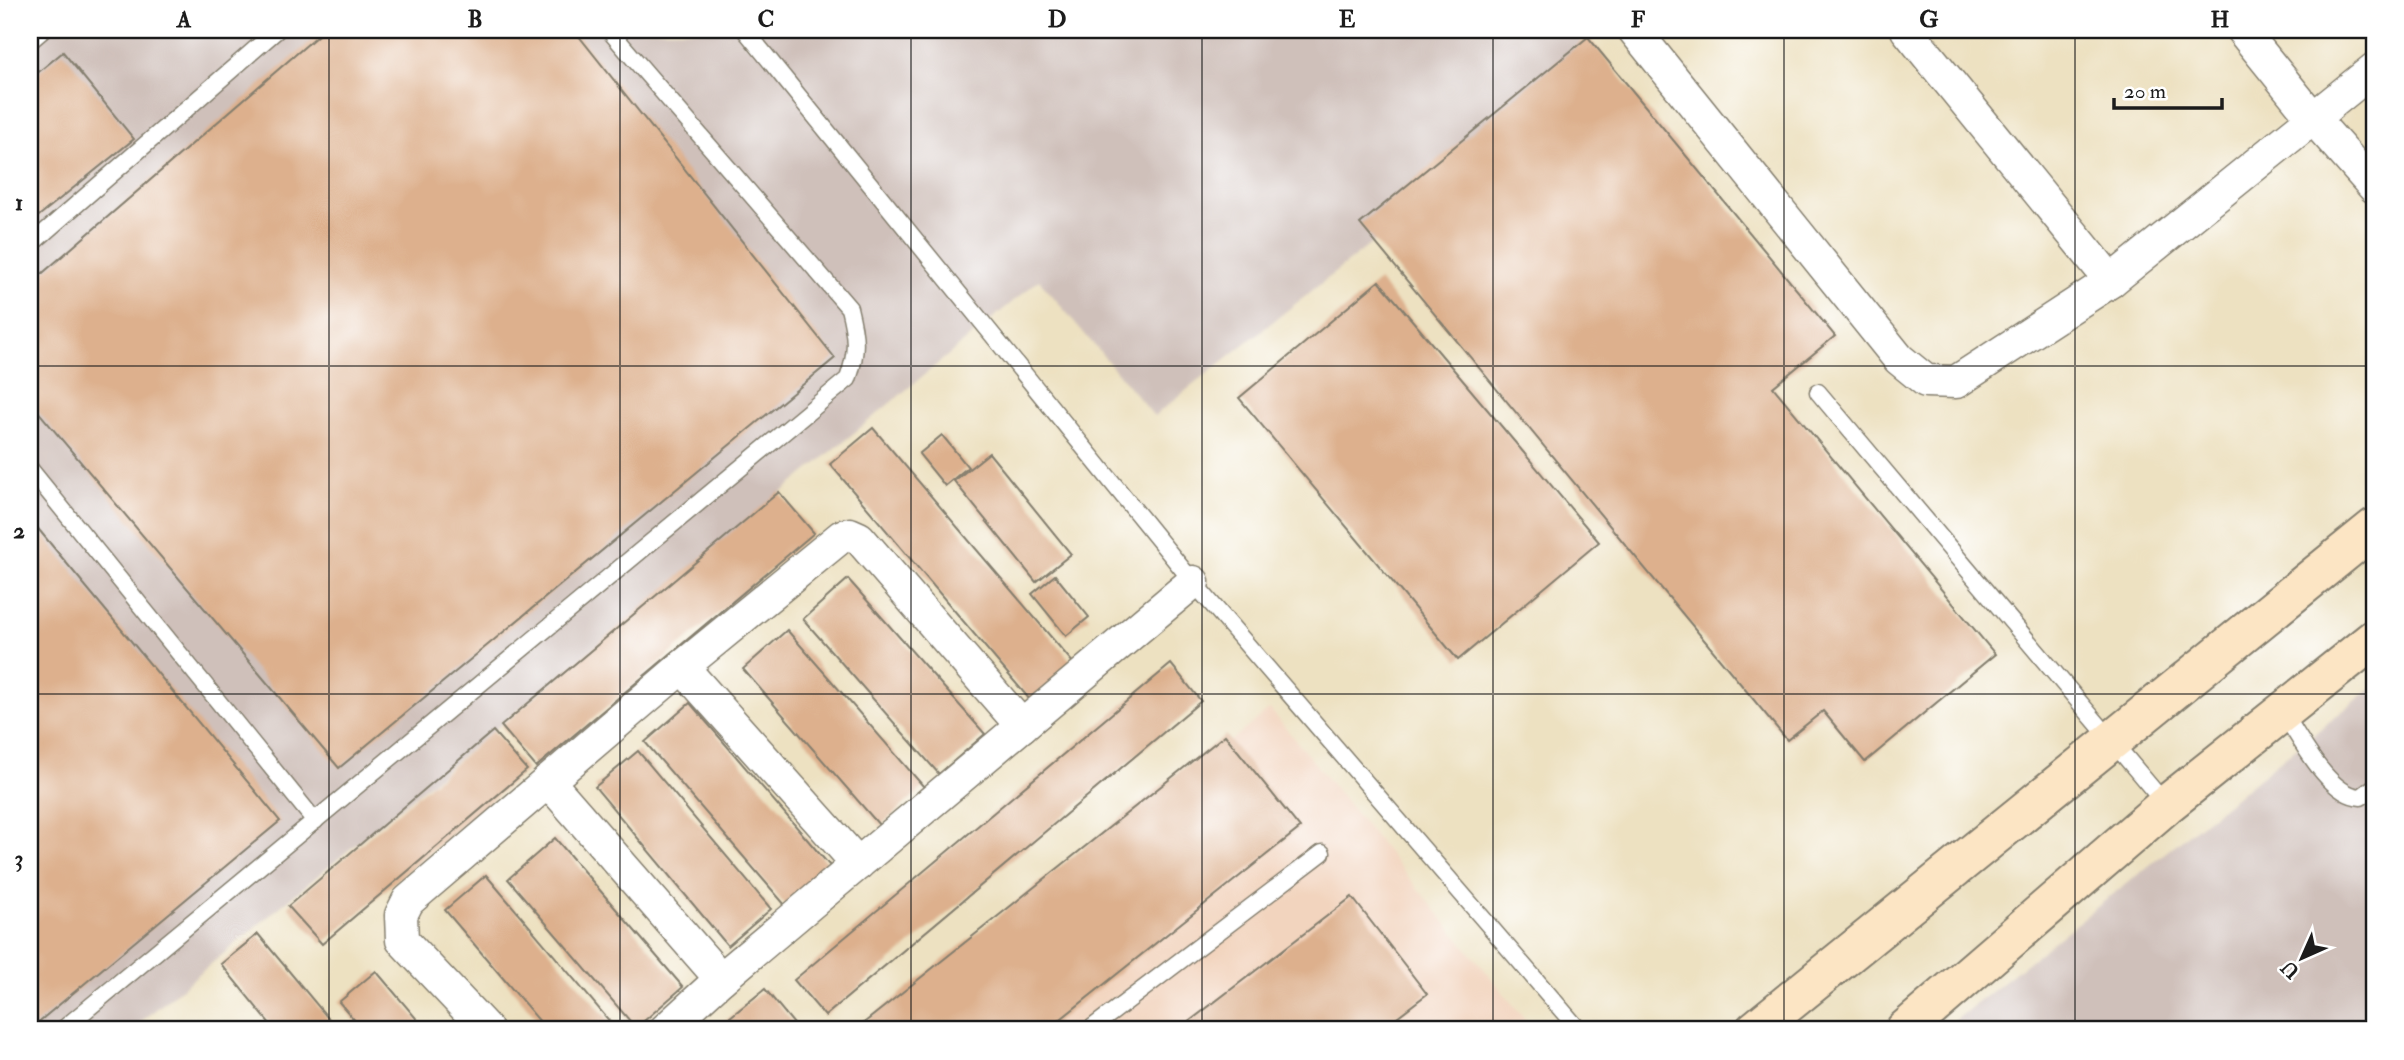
<svg xmlns="http://www.w3.org/2000/svg" width="2404" height="1060" viewBox="0 0 2404 1060" font-family="'IM FELL Double Pica',serif">
<style>
.built{fill:#f2d4be}
.industrial{fill:#cfc0ba}
.building{fill:#ddb08d}
.lines{fill:none;stroke-linecap:round;stroke-linejoin:round}
.lane-casing{stroke:#847e6e;stroke-width:19}
.street-casing{stroke:#847e6e;stroke-width:35}
.secondary-casing{stroke:#847e6e;stroke-width:42}
.lane{stroke:#fff;stroke-width:16}
.street{stroke:#fff;stroke-width:32}
.secondary{stroke:#fce5c4;stroke-width:38}
.grid{fill:none;stroke:#1c1c1c;stroke-width:2;stroke-opacity:0.55}
.neatline{fill:none;stroke:#1c1c1c;stroke-width:2.5}
.grid-label{font-size:23px;text-anchor:middle;font-weight:bold;fill:#1c1c1c}
</style>
<rect width="100%" height="100%" fill="#fff"/>
<filter id="ink" filterUnits="userSpaceOnUse"><feTurbulence type="fractalNoise" baseFrequency=".0143" numOctaves="2"/><feDisplacementMap in="SourceGraphic" scale="14" xChannelSelector="R" yChannelSelector="G"/><feConvolveMatrix kernelMatrix="1 2 1 2 8 2 1 2 1" color-interpolation-filters="sRGB"/></filter>
<filter id="wash" filterUnits="userSpaceOnUse"><feTurbulence type="fractalNoise" baseFrequency=".00686" numOctaves="4" result="noise"/><feDisplacementMap in="SourceGraphic" scale="28" xChannelSelector="R" yChannelSelector="G"/><feGaussianBlur stdDeviation="1.57" result="paint"/><feColorMatrix in="noise" values="0 0 0 0 0 0 0 0 0 0 0 0 0 0 0 0 0 1.4 0 .05"/><feComposite in="paint" operator="in"/></filter>
<g filter="url(#wash)">
<rect width="100%" height="100%" fill="#ede1c1"/>
<polygon class="built" points="1270,709 1534,1030 872,1030"/>
<g class="industrial">
<polygon points="30,30 1571,30 1599,63 1154,416 1039,280 131,1030 30,1030"/>
<polygon points="2374,686 2374,1030 1943,1030"/>
</g>
<g id="blocks">
<g class="building">
<polygon points="324,30 574,30 835,358 339,768 30,402 30,284"/>
<polygon points="1588,37 1835,336 1773,387 1995,654 1865,762 1823,711 1787,740 1360,224"/>
<polygon points="63,52 134,139 30,223 30,79"/>
<polygon points="1379,281 1599,542 1458,660 1239,398"/>
<polygon points="873,428 1074,664 1031,701 830,464"/>
<polygon points="942,435 968,467 945,486 919,454"/>
<polygon points="989,453 1071,554 1036,582 954,481"/>
<polygon points="779,492 814,533 536,767 501,726"/>
<polygon points="30,519 280,821 30,1029"/>
<polygon points="1055,575 1089,617 1066,636 1032,594"/>
<polygon points="848,579 985,734 939,774 803,619"/>
<polygon points="787,630 924,787 880,826 743,669"/>
<polygon points="1171,664 1201,701 825,1016 794,980"/>
<polygon points="690,703 830,866 785,905 645,742"/>
<polygon points="493,731 527,770 322,944 288,906"/>
<polygon points="1225,735 1300,828 1047,1030 855,1030"/>
<polygon points="638,751 771,909 728,946 595,787"/>
<polygon points="555,838 683,987 636,1028 508,879"/>
<polygon points="486,875 617,1030 547,1030 445,910"/>
<polygon points="1352,897 1427,994 1380,1030 1178,1030"/>
<polygon points="258,934 338,1030 275,1030 221,964"/>
<polygon points="376,971 426,1030 363,1030 339,1002"/>
<polygon points="765,989 799,1030 714,1030"/>
</g>
</g>
</g>
<g filter="url(#ink)">
<use href="#blocks" fill-opacity="0" stroke="#847e6e" stroke-width="2"/>
<g class="lines">
<g class="lane-casing">
<g id="lane">
<polyline points="745,30 1193,582 1579,1030"/>
<polyline points="30,41 43,30"/>
<polyline points="30,245 277,30"/>
<polyline points="1818,392 2166,805"/>
<polyline points="30,469 315,821"/>
<path d="M 2283,712 C 2300,738 2329,796 2361,797 L 2374,787"/>
<path d="M 62,1030 L 848,379 C 858,351 856,336 849,308 L 609,30"/>
<polyline points="1089,1030 1322,853"/>
</g>
</g>
<g class="street-casing">
<g id="street">
<polyline points="1634,30 1899,359 1926,381 1956,382 2111,281 2374,69"/>
<polyline points="1907,30 2111,281"/>
<polyline points="2242,30 2313,118 2374,187"/>
<polyline points="682,667 858,864"/>
<polyline points="548,781 721,979"/>
<polyline points="487,1030 402,940 401,915 408,901 682,667 842,536 850,534 859,538 1022,726"/>
<polyline points="665,1030 721,979 1193,582"/>
</g>
</g>
<g class="secondary-casing">
<g id="secondary">
<polyline points="1755,1030 2374,528"/>
<polyline points="1905,1030 2166,805 2374,639"/>
</g>
</g>
<use href="#lane" class="lane"/>
<use href="#street" class="street"/>
<use href="#secondary" class="secondary"/>
</g>
</g>
<path class="grid" d="M 329,30 L 329,1030M 620,30 L 620,1030M 911,30 L 911,1030M 1202,30 L 1202,1030M 1493,30 L 1493,1030M 1784,30 L 1784,1030M 2075,30 L 2075,1030M 30,366 L 2374,366M 30,694 L 2374,694"/>
<rect width="2404" height="1060" fill="none" stroke="#fff" stroke-width="77"/>
<g transform="translate(2302 958) rotate(225)" stroke="#ffffff" stroke-width="5" paint-order="stroke">
<path d="M0-5L12 26L0 18L-12 26Z" fill="#1c1c1c"/>
<text y="-10" font-size="19" font-weight="bold" text-anchor="middle" fill="#1c1c1c">U</text>
</g>
<path d="M2114 98v10h108v-10" fill="none" stroke="#1c1c1c" stroke-width="3.5"/>
<text x="2124" y="98" font-size="21" fill="#1c1c1c" stroke="#ffffff" stroke-width="5" paint-order="stroke">20 m</text>
<rect x="38" y="38" width="2328" height="983" class="neatline"/>
<g class="grid-label">
<text x="184" y="27">A</text>
<text x="475" y="27">B</text>
<text x="766" y="27">C</text>
<text x="1057" y="27">D</text>
<text x="1347" y="27">E</text>
<text x="1638" y="27">F</text>
<text x="1929" y="27">G</text>
<text x="2220" y="27">H</text>
<text x="19" y="210">1</text>
<text x="19" y="538">2</text>
<text x="19" y="866">3</text>
</g>
</svg>
